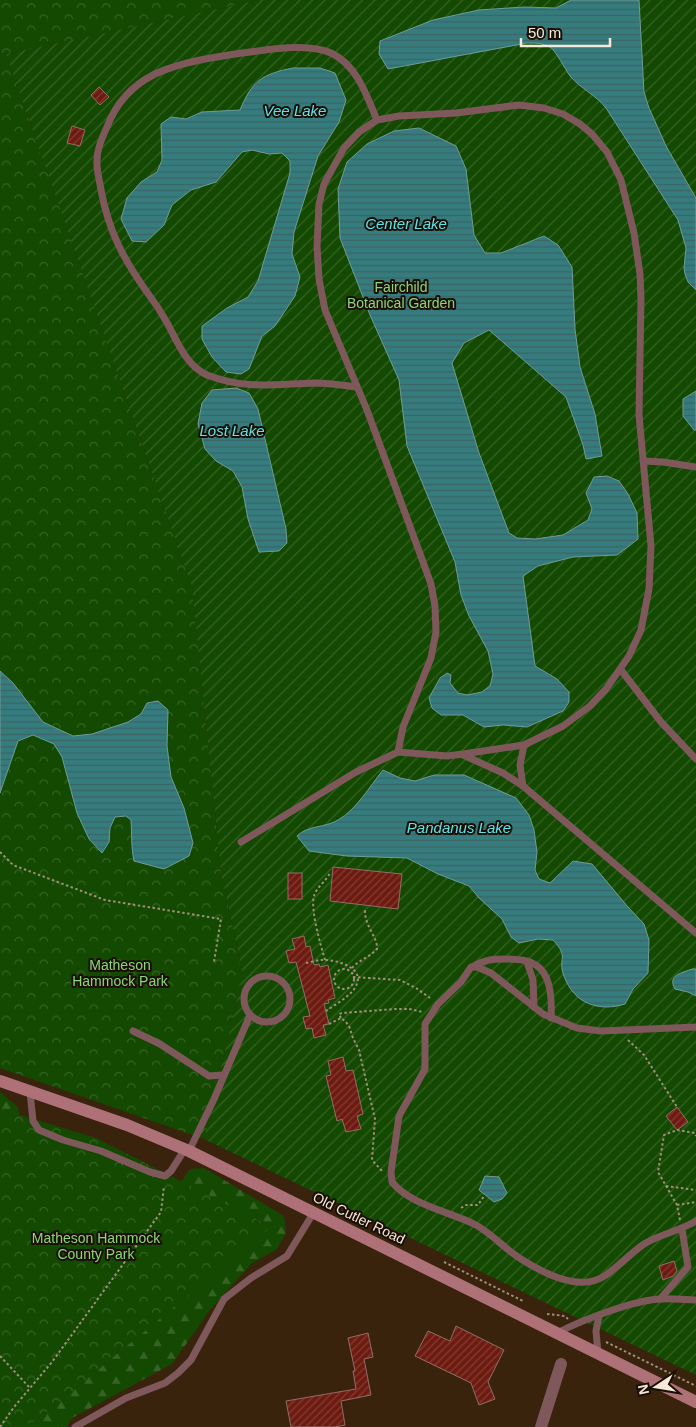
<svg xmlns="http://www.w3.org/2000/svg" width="696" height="1427" viewBox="0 0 696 1427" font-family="Arial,sans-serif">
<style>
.forest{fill:url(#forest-firs)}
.park{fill:url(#park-crowns)}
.garden{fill:url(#garden-furrows)}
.water{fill:url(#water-rules);stroke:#6f9c9a}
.building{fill:url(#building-hatch);stroke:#926e67}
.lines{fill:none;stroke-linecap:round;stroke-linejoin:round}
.path{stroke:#a18e7d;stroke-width:2;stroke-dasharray:2.5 2.5;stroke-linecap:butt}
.lane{stroke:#7f585c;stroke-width:7}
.street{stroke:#7f585c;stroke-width:12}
.secondary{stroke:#af7178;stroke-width:12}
.labels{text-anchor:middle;stroke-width:4;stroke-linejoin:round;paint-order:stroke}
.park-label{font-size:14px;fill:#8cd677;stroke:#190f06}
.street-label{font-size:14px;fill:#f7e8db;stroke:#190f06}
.water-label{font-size:15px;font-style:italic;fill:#5ce4e9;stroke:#190f06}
</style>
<defs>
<pattern id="forest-firs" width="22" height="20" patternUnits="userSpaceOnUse" patternTransform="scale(1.25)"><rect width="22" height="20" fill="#134900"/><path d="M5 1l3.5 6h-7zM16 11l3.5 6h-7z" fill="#366325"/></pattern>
<pattern id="park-crowns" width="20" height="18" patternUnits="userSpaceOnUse" patternTransform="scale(1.25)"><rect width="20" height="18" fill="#134900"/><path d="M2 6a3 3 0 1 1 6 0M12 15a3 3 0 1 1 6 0" fill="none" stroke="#366325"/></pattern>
<pattern id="garden-furrows" width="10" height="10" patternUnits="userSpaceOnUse" patternTransform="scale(1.25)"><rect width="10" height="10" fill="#134900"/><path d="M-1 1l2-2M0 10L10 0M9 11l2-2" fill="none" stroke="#366325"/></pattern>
<pattern id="water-rules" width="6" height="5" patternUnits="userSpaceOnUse" patternTransform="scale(1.25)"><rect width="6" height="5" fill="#357c7e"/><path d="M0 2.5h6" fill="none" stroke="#3e6463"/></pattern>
<pattern id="building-hatch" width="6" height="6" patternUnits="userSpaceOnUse" patternTransform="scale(1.25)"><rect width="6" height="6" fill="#6d1b10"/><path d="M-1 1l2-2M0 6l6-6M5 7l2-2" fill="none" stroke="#833c32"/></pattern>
</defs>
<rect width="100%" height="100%" fill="#39230d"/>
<polygon class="forest" points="0,1092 18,1107 22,1133 175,1190 190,1169 204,1168 284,1216 286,1233 277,1249 252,1263 210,1310 172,1364 72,1418 67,1427 0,1427"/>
<g class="park">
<polygon points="0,0 260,0 6,54 192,587 221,872 243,975 204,1139 0,1068"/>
<polygon points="0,1109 96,1138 271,1227 36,1421 14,1427 0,1427"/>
</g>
<polygon class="garden" points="260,0 696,0 696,1375 204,1139 243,975 221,872 192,587 6,54"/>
<g class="water">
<path d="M 571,0 L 639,0 L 644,92 L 649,108 L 666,146 L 696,198 L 696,290 L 688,282 L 685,274 L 684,268 L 686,248 L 678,220 L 606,108 C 596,95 581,89 570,76 C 565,69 556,51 550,47 C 543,43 535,43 527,43 L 388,69 L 379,54 L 380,41 L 433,20 L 479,10 L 524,7 L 556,8 Z"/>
<path d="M 293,68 L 320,68 L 335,73 L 346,100 L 339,122 L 318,156 L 294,232 L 292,254 L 300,277 L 295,296 L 275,326 L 262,336 L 249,369 L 241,374 L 226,372 L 212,357 L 202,339 L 202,326 L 227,308 L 248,297 L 258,281 L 290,173 L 290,161 L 282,153 L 269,154 L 252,150 L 242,152 L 216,182 L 191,190 L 172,205 L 164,225 L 146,242 L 132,241 L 121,219 L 127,198 L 141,182 L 157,172 L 162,160 L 161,124 L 171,117 L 186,119 L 202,112 L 240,110 C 252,81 262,74 293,68 Z"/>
<polygon points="419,128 456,146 466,169 474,235 485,253 501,253 544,236 558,245 572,267 575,329 580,367 595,414 602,456 586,459 583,445 566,397 489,330 464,343 452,363 479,453 509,533 517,538 535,539 563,535 588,520 592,509 586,493 594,477 607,476 619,481 628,494 637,513 638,539 617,555 573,557 538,566 523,576 535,666 557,679 569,692 569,702 563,711 527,727 503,725 484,727 463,715 441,715 432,708 429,698 440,678 447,673 451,675 450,683 458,693 467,695 482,692 490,686 493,674 488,651 469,616 461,595 455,562 407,446 399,380 370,315 340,238 338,189 347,162 367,144 394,131"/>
<polygon points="236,388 249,393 258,409 286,529 287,543 279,551 259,552 248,519 242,487 233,471 216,461 205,449 198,424 202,403 212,390"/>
<polygon points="696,391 696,430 694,430 683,416 683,399"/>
<path d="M 0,671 L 13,683 L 43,722 L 73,736 L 92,734 L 128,722 L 141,714 L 147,703 L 158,701 L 168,710 L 167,746 L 171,777 L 184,808 L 193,843 L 189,856 L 164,869 L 134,861 C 131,847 132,834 131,820 L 126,816 L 115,817 L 110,828 L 109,842 L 102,853 L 89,839 L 77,813 L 62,757 L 54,744 L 33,735 L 18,741 L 0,793 Z"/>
<path d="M 383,770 L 400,778 L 415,781 L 434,775 L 464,775 L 516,798 L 529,815 L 534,830 L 537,852 L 535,870 L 539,879 L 550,883 L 573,861 L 592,864 L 628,907 L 644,924 L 649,940 L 648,973 L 633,989 L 625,1004 C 599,1012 574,1004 564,976 C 557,958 570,958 553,940 L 538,939 L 519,943 L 511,937 L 502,919 L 479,898 L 469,886 L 438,874 L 407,858 L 347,856 L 309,851 L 297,836 C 308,825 325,828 338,820 C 356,810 370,786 383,770 Z"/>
<path d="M 692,969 L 696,969 L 696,996 L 688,992 L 675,989 C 667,975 682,973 692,969 Z"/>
<polygon points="485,1176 499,1177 507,1193 502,1199 494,1202 479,1190"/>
</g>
<g class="building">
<polygon points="99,87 109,97 100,105 91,95"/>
<polygon points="72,126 85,130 80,146 67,143"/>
<polygon points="333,867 402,874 398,909 330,901"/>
<rect x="288" y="873" width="14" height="26"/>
<polygon points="304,936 306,947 310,946 314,965 319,964 320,967 328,965 335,998 328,1000 329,1003 324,1004 329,1024 323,1025 326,1035 314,1038 312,1028 306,1029 303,1017 310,1016 296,962 289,963 286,951 295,949 292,939"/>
<polygon points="343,1057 346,1071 353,1070 363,1114 357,1116 361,1129 346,1132 342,1119 337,1121 326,1076 331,1075 328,1061"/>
<polygon points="677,1107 688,1122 677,1130 666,1116"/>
<polygon points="674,1261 677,1271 673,1276 663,1280 659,1266"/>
<polygon points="456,1326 504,1350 488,1382 495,1399 479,1405 471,1383 415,1356 428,1331 450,1341"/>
<polygon points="368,1333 373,1357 364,1359 371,1395 341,1401 345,1425 335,1427 291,1427 286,1401 356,1389 353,1371 355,1371 348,1338"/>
</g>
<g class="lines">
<g class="path">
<polyline points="0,852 13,865 105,900 221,919 214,962"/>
<path d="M 325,960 C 321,946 310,910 314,896 C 316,888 326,881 330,873"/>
<path d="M 306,963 C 311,962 317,960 322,960 C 334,959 366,967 356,986 C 351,996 336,1004 326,1011"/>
<path d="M 352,968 C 359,960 370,957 377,949 C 378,937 364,926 365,909"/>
<circle cx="344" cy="979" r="10"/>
<polyline points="353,977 400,980 416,988 430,998"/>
<polyline points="341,1018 339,1014 342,1013 395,1009 409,1009 423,1012"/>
<polyline points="329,1024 341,1018 345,1021 349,1026 353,1038 359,1050 375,1119 372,1160 382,1171"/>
<polyline points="628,1040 644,1055 677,1107"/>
<polyline points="666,1186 696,1190"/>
<polyline points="677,1205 696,1202"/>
<polyline points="461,1208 466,1205 478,1205 484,1196"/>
<polyline points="680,1220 677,1205 658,1172 664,1135 677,1130 695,1133 696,1136"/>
<polyline points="444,1262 523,1301"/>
<polyline points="547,1314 565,1316 568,1319"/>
<polyline points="606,1342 696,1386"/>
<polyline points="0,1356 29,1387"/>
<polyline points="0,1427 14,1407 52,1362 161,1212 164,1186"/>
</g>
<g class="lane">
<path d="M 356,387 C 342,385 328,383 314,383 C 275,384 246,390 207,375 C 185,365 177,340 166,321 C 161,312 155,303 149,295 C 124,260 109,233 101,190 C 100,182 97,173 97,164 C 96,151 102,138 107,127 C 116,103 133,85 155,74 C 181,62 214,57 242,53 C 268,50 309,42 333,54 C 358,67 367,97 377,120"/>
<polyline points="644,461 663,462 696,467"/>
<polyline points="621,670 661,722 696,759"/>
<polyline points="463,755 503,773 523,786 696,933"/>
<polyline points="523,786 520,765 524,745"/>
<polyline points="241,842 356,772 398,752 447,756 463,754 524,745 563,726 590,706 606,689 629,656 641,630 649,589 651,546 639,415 641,299 640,274 634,233 621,180 607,152 592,134 580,124 563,114 544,108 519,105 456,113 399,116 377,120 359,132 344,148 324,184 319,204 317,246 319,279 325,310 367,410 419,551 431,584 435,606 436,632 431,658 403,727 398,752"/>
<polyline points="527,962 533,980 534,1007"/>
<path d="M 472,967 C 483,960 492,959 505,959 C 513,959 525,959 532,963 C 552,971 552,1001 551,1018"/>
<circle cx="267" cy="999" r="23"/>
<path d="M 696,1027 L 601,1031 L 577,1028 L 543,1014 L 491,973 L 477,967 L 471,967 L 461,982 L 438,1004 L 425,1024 L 425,1069 L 399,1116 L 391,1172 L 392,1182 C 410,1205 451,1212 476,1225 C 492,1234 505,1249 521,1259 C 543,1273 581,1293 606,1275 C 619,1266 631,1253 644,1244 C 660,1234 680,1231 696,1221"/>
<polyline points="133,1031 160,1044 209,1076 223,1075"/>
<polyline points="30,1092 33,1121 39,1130 63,1140 101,1151 150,1172 165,1176 171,1171 185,1149"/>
<polyline points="189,1151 214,1099 250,1015"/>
<polyline points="660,1299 688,1267 682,1229"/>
<path d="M 557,1333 C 582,1320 634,1300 661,1299 C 672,1298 684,1300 696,1300"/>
<polyline points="598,1353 596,1331 599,1316"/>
<polyline points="75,1427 126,1398 165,1383 178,1373 191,1360 224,1299 251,1278 287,1256 314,1212"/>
</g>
<polyline class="street" points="541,1427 561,1364"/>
<polyline class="secondary" points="0,1081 127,1125 189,1151 696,1402"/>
</g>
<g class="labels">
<g class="park-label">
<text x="401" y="292">Fairchild<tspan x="401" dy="16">Botanical Garden</tspan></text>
<text x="120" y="970">Matheson<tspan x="120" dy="16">Hammock Park</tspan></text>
<text x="96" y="1243">Matheson Hammock<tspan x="96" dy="16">County Park</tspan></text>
</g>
<g class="street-label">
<text transform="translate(359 1218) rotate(26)" y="5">Old Cutler Road</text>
</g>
<g class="water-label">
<text x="295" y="116">Vee Lake</text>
<text x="406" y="229">Center Lake</text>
<text x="232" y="436">Lost Lake</text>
<text x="459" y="833">Pandanus Lake</text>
</g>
</g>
<g transform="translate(656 1387) rotate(258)" stroke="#190f06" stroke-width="4" paint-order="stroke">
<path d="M0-4L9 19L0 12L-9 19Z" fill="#f7e8db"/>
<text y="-8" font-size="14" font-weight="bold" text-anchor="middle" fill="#f7e8db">N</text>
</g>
<path d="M521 38v8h89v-8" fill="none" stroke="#f7e8db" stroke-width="2.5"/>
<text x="528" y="38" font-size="15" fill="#f7e8db" stroke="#190f06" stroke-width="4" paint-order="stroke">50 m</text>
</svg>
